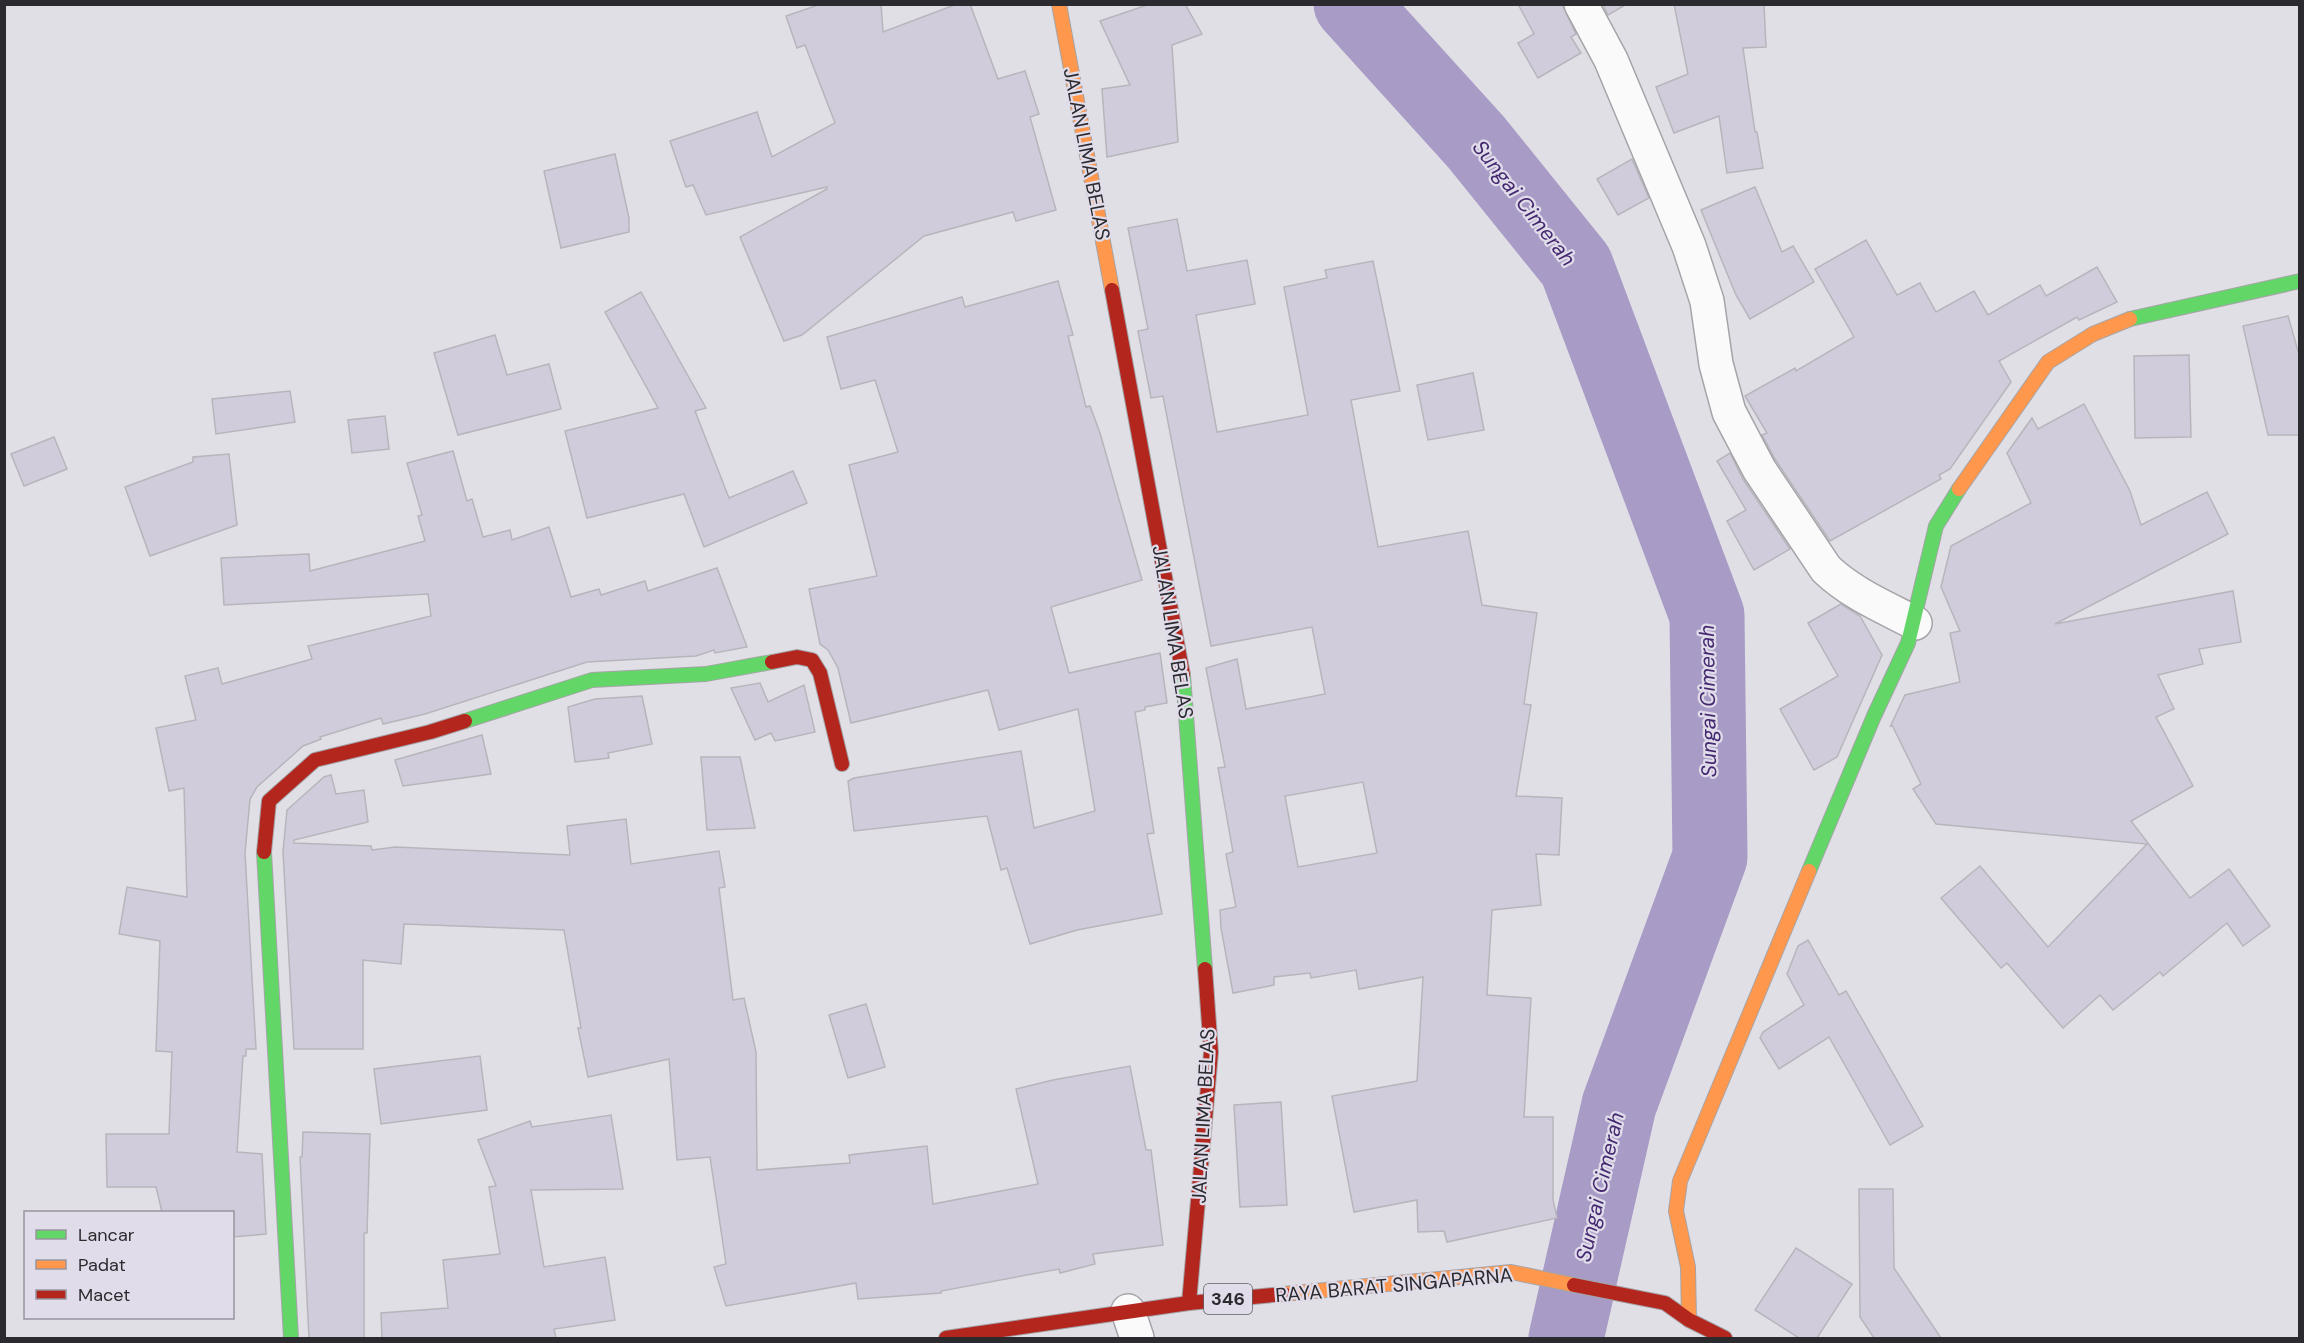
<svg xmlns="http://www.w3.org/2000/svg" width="2304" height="1343" viewBox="0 0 2304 1343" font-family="'DM Sans',sans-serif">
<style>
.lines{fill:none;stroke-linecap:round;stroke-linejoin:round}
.river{stroke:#a89bc6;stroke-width:75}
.building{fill:#d1ccdc;stroke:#b7b5bb;stroke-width:1.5;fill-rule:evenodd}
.street-casing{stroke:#a5a4a8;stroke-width:36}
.fast-casing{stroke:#a5a4a8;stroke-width:16}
.slow-casing{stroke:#a5a4a8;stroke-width:16}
.jam-casing{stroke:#a5a4a8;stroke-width:16}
.street{stroke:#fafafb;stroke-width:33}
.fast{stroke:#63d668;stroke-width:14}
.slow{stroke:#ff974d;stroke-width:14}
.jam{stroke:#b3261e;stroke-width:14}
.labels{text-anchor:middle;stroke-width:4.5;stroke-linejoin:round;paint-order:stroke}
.shield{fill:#e0dce9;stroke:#615f66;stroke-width:1.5}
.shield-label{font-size:18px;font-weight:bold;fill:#2b2a2e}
.street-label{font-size:20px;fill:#2b2a2e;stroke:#e0dce9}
.water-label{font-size:21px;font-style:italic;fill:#442870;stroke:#e0dce9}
</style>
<rect width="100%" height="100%" fill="#e1dfe6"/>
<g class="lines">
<polyline class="river" points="1351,4 1476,142 1576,266 1707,615 1710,857 1619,1105 1566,1338"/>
</g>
<g class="building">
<polygon points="821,4 881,4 883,32 957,4 970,4 998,79 1025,71 1039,114 1030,117 1056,210 1016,221 1013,212 924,236 802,335 784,341 740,237 827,189 827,187 706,215 693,185 686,187 670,141 757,112 772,157 835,123 805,45 797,48 786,16"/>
<polygon points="1150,4 1185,4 1202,34 1172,45 1178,142 1107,157 1102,89 1130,85 1100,21"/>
<polygon points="1518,4 1562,4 1576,34 1571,37 1581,53 1538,78 1518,43 1534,34"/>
<polygon points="1603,4 1627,4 1608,15"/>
<polygon points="1674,4 1764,4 1766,47 1743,48 1755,132 1757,132 1763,168 1727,173 1719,116 1674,133 1656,87 1688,74"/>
<polygon points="615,154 629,218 629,232 561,248 544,171"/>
<polygon points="1632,159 1649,198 1618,215 1597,179"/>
<polygon points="1755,187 1782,252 1793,246 1814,282 1750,319 1736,295 1701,210"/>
<path d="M 1177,219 L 1187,271 L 1247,260 L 1255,304 L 1196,315 L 1217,432 L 1308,415 L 1284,287 L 1327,278 L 1325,270 L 1373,261 L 1400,391 L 1351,400 L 1378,547 L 1468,531 L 1482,605 L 1537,613 L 1524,704 L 1531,705 L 1516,796 L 1562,798 L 1559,855 L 1536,854 L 1541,905 L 1492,910 L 1487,995 L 1531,998 L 1524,1117 L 1553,1117 L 1553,1200 L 1557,1218 L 1447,1242 L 1444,1231 L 1418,1232 L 1417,1200 L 1354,1212 L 1332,1096 L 1417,1081 L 1423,977 L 1359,989 L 1356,970 L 1311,978 L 1310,973 L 1274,977 L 1274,985 L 1233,993 L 1221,928 L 1220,910 L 1236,907 L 1226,854 L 1233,852 L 1218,768 L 1225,767 L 1206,668 L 1237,659 L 1246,709 L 1325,694 L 1312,627 L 1211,646 L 1163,396 L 1151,398 L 1138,331 L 1148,329 L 1128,228 ZM 1363,782 L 1377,853 L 1298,867 L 1285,796 Z"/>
<polygon points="1866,240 1897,295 1920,283 1936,312 1974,291 1988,315 2040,285 2046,296 2097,267 2117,302 2079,320 2077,317 1999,361 2011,382 1950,469 1939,475 1941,479 1830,541 1775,459 1762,435 1767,433 1745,396 1795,368 1796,371 1854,337 1815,269"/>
<polygon points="1058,281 1073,335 1068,336 1086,407 1090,406 1100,433 1142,580 1051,607 1069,673 1160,653 1167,703 1145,707 1145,710 1135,712 1154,833 1147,834 1162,914 1077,930 1030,944 1007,868 1001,870 987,816 854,831 848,781 854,778 1021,751 1034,828 1095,811 1078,709 999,730 988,690 851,723 838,668 828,650 820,644 809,589 877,576 849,465 898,452 875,380 841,389 827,337 962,297 965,307"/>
<polygon points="641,292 706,408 695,411 729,498 793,471 807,503 704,547 684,494 587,518 565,431 658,408 605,312"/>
<polygon points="2288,316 2300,358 2300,435 2268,435 2243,326"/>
<polygon points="495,335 507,375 549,364 561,409 458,435 434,353"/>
<polygon points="2189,355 2191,437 2135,438 2134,356"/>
<polygon points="1473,373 1484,430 1428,440 1417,385"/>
<polygon points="290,391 295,422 216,434 212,399"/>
<polygon points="2084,404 2130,491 2141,525 2207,492 2228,534 2055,624 2233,591 2241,642 2199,649 2203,664 2158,675 2174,709 2156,717 2193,786 2131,821 2190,898 2229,869 2270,926 2243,946 2227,923 2163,976 2160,972 2113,1010 2100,995 2063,1028 2007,963 2001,968 1941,898 1980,866 2048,947 2147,844 1936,824 1913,789 1921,784 1892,725 1890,727 1905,695 1960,682 1950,633 1960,631 1941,587 1951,546 2031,503 2007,453 2032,418 2038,429"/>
<polygon points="385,416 389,449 352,453 348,420"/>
<polygon points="54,437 67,469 24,486 11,454"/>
<polygon points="453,451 467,501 472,499 483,537 510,530 512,540 549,527 571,597 599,589 601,595 645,581 648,591 717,568 747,647 715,653 714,650 696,656 587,662 425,714 383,724 381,718 320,737 321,739 303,746 257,787 250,799 245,853 256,1049 246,1049 246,1056 243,1056 237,1152 262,1154 266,1234 232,1237 232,1212 162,1212 156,1187 107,1187 106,1134 169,1134 172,1052 156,1051 160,941 119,934 127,887 187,897 184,788 169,791 156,728 196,720 185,676 218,668 222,684 312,659 308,646 431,616 428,594 224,605 221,558 309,554 310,571 425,541 418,516 422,515 407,463"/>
<polygon points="1730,453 1743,479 1790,549 1754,570 1727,521 1746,510 1717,461"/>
<polygon points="229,454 237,525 150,556 125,487 193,462 193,457"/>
<polygon points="1841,604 1860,616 1882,655 1837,757 1814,770 1780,709 1838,676 1808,623"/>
<polygon points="760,683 768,702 804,685 815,732 775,741 771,733 755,740 731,688"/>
<polygon points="642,696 652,744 608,753 609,758 575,762 568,707 595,699"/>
<polygon points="482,735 491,774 403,786 395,760"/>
<polygon points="701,757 740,757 755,828 707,830"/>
<polygon points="331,775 336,794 364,790 368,822 294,840 294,843 371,846 372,850 395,847 570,855 567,826 626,819 631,864 719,851 725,887 719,888 733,1000 744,998 756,1052 757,1170 850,1163 849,1155 927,1146 933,1204 1038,1184 1016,1089 1053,1080 1130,1066 1146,1150 1151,1150 1163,1245 1093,1254 1095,1264 1060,1273 1059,1269 941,1291 941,1293 858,1299 856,1283 726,1306 714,1267 726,1264 710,1157 677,1160 669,1059 588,1077 578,1028 581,1028 564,930 404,924 401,964 363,960 363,1049 294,1049 283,852 287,810 324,777"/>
<polygon points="1808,940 1839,995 1846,991 1923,1126 1890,1145 1829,1037 1779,1069 1760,1038 1763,1032 1804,1005 1787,974 1798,946"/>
<polygon points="866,1004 885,1067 848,1078 829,1015"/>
<polygon points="480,1056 487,1110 381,1124 374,1069"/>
<polygon points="1281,1102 1287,1205 1240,1207 1234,1105"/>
<polygon points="611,1115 623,1189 531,1190 544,1267 605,1257 615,1320 554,1329 556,1338 382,1338 381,1313 448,1308 443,1260 500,1254 489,1187 496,1186 478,1140 530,1121 532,1127"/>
<polygon points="303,1132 370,1134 367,1233 364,1233 364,1338 309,1338 300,1157 302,1157"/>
<polygon points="1859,1189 1893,1189 1894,1268 1941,1338 1874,1338 1860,1317"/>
<polygon points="1796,1248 1852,1284 1817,1338 1799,1338 1755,1310"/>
</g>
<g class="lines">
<g class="street-casing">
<g id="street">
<path d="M 1581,4 L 1611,60 L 1689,246 L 1707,301 L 1716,364 L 1729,412 L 1759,469 L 1826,569 C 1851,593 1884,607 1915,623"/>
<polyline points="1128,1311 1137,1338"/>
</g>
</g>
<g class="fast-casing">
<g id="fast">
<polyline points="2130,319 2300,281"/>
<polyline points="1183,675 1205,969"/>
<polyline points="465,721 592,680 706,674 772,662"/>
<polyline points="264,852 291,1338"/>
<polyline points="1809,871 1874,716 1908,643 1936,526 1959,489"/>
</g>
</g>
<g class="slow-casing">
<g id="slow">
<polyline points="1059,4 1112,290"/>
<polyline points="1959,489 2048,362 2093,334 2130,319"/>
<polyline points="1284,1294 1511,1272 1574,1285"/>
<polyline points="1689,1320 1688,1267 1676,1211 1680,1181 1809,871"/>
</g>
</g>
<g class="jam-casing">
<g id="jam">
<polyline points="1112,290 1183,675"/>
<polyline points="772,662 797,657 812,660 820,673 842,764"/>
<polyline points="264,852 269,801 315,760 430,732 465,721"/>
<polyline points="1574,1285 1665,1303 1689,1320 1725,1338"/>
<polyline points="1189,1303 1211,1052 1205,969"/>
<polyline points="946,1338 1189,1303 1284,1294"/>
</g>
</g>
<use href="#street" class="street"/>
<use href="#fast" class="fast"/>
<use href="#slow" class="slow"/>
<use href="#jam" class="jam"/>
</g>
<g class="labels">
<rect class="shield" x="1204" y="1284" width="48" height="30" rx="4.5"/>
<g class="shield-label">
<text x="1228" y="1305">346</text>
</g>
<g class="street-label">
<text transform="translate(1087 154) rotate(79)" y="7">JALAN LIMA BELAS</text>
<text transform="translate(1173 632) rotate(81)" y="7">JALAN LIMA BELAS</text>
<text transform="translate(1203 1116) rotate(-87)" y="7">JALAN LIMA BELAS</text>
<text transform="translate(1394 1285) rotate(-5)" y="7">RAYA BARAT SINGAPARNA</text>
</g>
<g class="water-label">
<text transform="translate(1524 203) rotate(52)" y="7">Sungai Cimerah</text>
<text transform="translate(1708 701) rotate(-91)" y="7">Sungai Cimerah</text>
<text transform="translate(1600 1187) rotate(-77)" y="7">Sungai Cimerah</text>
</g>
</g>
<rect width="2304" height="1343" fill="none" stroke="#2b2a2e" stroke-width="12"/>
<rect x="24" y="1211" width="210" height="108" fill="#e0dce9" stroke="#98959e" stroke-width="1.5"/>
<rect x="36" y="1230" width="30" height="9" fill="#63d668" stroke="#98959e" stroke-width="1.5"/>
<text x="78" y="1241" font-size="18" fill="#2b2a2e">Lancar</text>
<rect x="36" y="1260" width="30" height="9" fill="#ff974d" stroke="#98959e" stroke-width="1.5"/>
<text x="78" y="1271" font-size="18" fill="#2b2a2e">Padat</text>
<rect x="36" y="1290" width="30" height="9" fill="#b3261e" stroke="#98959e" stroke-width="1.5"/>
<text x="78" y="1301" font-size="18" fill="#2b2a2e">Macet</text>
</svg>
